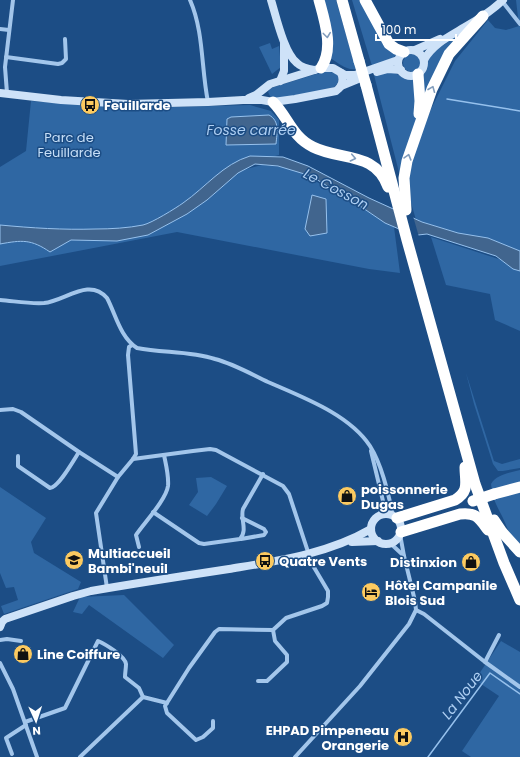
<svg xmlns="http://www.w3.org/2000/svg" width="520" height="757" viewBox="0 0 520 757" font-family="Poppins,sans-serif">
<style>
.green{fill:#2f67a3}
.water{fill:#41658e;stroke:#96c1ed}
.pier{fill:#1c4d85}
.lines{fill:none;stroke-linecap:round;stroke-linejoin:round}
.stream{stroke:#96c1ed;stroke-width:1.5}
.street{stroke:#a3c6eb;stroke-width:4}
.secondary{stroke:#cee2f8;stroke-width:8}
.highway{stroke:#fff;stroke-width:11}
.highway-bridge{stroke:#fff;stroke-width:11}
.oneway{stroke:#829dbc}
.labels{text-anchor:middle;stroke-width:3;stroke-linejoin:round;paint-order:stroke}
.poi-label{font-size:13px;font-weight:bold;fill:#fff;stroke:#1c4d85;text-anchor:start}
.park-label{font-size:13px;fill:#c7dff8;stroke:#1c4d85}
.water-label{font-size:14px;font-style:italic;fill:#aecff3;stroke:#1c4d85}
</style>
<rect width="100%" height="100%" fill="#1c4d85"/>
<g class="green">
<path d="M 322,0 L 336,0 L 356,69 C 347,71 337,62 330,58 Z"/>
<polygon points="352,0 362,0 398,53 393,58 372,66"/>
<polygon points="516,0 520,0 520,251 488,238 458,233 416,220 408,192 410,163 430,111 455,61 488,20 495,28 506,30 519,26"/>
<polygon points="457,36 460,38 423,108 423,75 427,70 428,60 433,52"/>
<polygon points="270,43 272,49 279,46 281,67 272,74 259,47"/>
<circle cx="412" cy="63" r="9"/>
<path d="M 326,71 L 335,73 L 338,76 C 339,83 337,86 330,89 L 275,99 L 271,98 L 268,92 L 270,89 L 274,87 Z"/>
<path d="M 388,71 C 398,73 405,80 416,80 L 416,119 L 401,180 L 374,75 Z"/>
<path d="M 31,101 L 102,106 C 114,110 125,110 138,108 L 250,105 L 271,111 L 279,120 L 279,155 L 244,164 L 224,175 L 262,165 L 292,168 L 360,206 L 385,223 L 394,227 L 400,273 L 369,269 L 177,232 L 0,266 L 0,167 L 26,151 Z"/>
<polygon points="431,237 520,266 520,331 495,320 490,294 446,285"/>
<polygon points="466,373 494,461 502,464 520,459 520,468 503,471 498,471 493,464 474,404"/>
<path d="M 520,470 L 520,483 L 492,491 L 491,484 C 497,474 509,473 520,470 Z"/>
<polygon points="211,477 227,486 216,504 207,516 189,505 198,492 196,478"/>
<polygon points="0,487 46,518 31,542 34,553 81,582 78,589 4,614 1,606 18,600 14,587 6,588 0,573"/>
<path d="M 520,491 L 520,549 C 510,539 508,528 502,516 C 499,510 496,505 494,499 Z"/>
<polygon points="124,595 174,645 163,658 89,605 82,614 73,612 80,597"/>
<polygon points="501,641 520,652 520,757 471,757 462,751 499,696 475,680"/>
</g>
<g class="water">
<path d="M 269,115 C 280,121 277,133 276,144 L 226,145 L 227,119 L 231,117 Z"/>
<path d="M 250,156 L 283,157 L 308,166 L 369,198 L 422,222 L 458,233 L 488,238 L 520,251 L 520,271 L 513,269 L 496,256 L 427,234 L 418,235 L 399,229 L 385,223 L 360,206 L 311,176 L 278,166 L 255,164 L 238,173 L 207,200 L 187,214 L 148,235 L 117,241 L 71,240 L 50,252 C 31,239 22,240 0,244 L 0,225 C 32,228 63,230 95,229 C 111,229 128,228 143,225 C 152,223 176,208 183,203 C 206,187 223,164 250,156 Z"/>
<polygon points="312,195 326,199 327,233 310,236 305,229"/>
</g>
<polygon class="pier" points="393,207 413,216 419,237 399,231"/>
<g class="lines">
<g class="stream">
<polyline points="447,99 520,111"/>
<polyline points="428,757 490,673 520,694"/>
</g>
<g class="street">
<path d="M 190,0 C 204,32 201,68 208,102"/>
<polyline points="502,1 520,24"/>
<polyline points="0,29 9,30"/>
<polyline points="6,57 58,64 62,63 66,59 65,39"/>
<polyline points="7,93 5,67 13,0"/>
<path d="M 0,300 C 14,301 29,304 44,303 C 65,301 89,277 107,298 C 116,315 120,337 137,348 C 163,353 190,351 215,359 C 234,364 251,374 268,382 C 302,397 349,414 370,446 C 382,465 388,493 393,515"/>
<polyline points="0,410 13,409 21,412 79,452 118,477"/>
<polyline points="371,451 383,501 380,515"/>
<path d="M 18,456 L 18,466 L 50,488 C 59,487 73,461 79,452"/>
<polyline points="133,459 193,451 210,449 216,450 283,486 289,494 312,564 328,591 328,597 327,603 322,606 286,618 273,630 219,629 215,632 189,668 165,706 167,713 196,740 203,737 213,728 213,721"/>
<path d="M 153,512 L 199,543 L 204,544 L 240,539 C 248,530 240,519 243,509 L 263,474"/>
<polyline points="241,539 264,535 266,532 264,529 242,518"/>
<polyline points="390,543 404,556"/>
<path d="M 139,547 L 136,535 C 144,523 166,500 168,486 C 169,476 166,465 164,455"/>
<polyline points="107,588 96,513 118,477 133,459 136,454 128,355 129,347 132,345"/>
<polyline points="416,610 424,614 485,662 520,687"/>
<polyline points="0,640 7,639 21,641"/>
<polyline points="485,662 499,635"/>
<polyline points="0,663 13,689 37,757"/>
<polyline points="258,681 267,681 287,662 287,655 275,641 273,630"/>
<path d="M 25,722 L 65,708 L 98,641 C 105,644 125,656 126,664 C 126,668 125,673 125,677 L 139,688 L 143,697 L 167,703"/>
<polyline points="12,754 6,738 26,725"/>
<polyline points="80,757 143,697"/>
<polyline points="295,757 360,686 409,624 416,610 415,601 404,556 400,534"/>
</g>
<g class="secondary">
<path d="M 271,0 C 276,16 284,53 297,63 C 301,67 308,69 314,70"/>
<circle cx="411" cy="63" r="13"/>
<polyline points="415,50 440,39"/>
<path d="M 424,60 C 433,44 450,36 465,27 C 479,19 492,11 503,0"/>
<polyline points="377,72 388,69 401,70"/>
<polyline points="280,81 284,71 284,44"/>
<polyline points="341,86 363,77"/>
<path d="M 0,93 L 61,100 L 128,104 L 208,102 L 243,100 L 262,100 L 273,102 L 295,99 L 336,91 C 343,86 344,80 341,73"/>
<polyline points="249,98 256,95 270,84 321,68 333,68 345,75 355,75 398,60"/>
<circle cx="386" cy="529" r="15"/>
<polyline points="352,542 378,541"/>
<path d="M 0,627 L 2,622 L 5,619 L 73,596 L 91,591 C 137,583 183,576 229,569 C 277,561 328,554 371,529"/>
</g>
<g class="highway">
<path d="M 319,0 C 325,22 334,49 321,68"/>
<polyline points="342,0 359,61"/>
<polyline points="365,0 389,44 396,49 404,52"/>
<polyline points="418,74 420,101 419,114"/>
<polyline points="366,85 407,240 475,484 504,563 520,600"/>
<path d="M 273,102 C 288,117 292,137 313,147 C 341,161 375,151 388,187"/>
<polyline points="406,210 404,178 407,161 432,89 449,54 483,16"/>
<polyline points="494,494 520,487"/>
<path d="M 397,518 L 455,500 C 470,491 465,482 465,467"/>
<polyline points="494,520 502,532 520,552"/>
<path d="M 401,532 L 460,514 C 476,512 479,518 488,530"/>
</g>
<g class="highway-bridge">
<polyline points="359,61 366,85"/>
<polyline points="473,501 494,494"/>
</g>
</g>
<defs><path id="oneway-chevron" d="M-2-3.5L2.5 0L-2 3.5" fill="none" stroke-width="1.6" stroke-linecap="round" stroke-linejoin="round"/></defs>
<g class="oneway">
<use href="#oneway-chevron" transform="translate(327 35) rotate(83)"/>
<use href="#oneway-chevron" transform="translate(432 89) rotate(-68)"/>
<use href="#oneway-chevron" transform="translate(408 157) rotate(-74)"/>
<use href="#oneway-chevron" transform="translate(353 158) rotate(12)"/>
</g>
<defs>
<g id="bus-disc" transform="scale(1)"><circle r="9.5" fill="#fcca60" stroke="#1c4d85"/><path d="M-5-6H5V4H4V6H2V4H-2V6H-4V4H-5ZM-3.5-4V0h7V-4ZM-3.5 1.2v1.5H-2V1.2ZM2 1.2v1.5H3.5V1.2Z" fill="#111"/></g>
<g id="shop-disc" transform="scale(1)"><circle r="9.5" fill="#fcca60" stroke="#1c4d85"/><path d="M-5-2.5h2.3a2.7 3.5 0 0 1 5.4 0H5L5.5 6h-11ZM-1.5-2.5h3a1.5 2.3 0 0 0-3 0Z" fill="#111"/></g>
<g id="school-disc" transform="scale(1)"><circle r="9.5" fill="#fcca60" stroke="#1c4d85"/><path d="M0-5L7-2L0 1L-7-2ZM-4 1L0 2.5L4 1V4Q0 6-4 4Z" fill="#111"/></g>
<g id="hotel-disc" transform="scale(1)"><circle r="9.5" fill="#fcca60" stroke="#1c4d85"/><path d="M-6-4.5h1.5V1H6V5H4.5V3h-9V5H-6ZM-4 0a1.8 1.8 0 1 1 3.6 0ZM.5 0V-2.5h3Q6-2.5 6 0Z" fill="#111"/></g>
<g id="hospital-disc" transform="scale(1)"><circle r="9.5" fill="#fcca60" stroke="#1c4d85"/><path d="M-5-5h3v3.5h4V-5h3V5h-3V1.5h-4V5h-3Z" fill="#111"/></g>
</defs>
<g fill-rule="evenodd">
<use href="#bus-disc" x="90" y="105"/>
<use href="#shop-disc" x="347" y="496"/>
<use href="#school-disc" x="74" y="560"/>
<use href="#bus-disc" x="265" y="561"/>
<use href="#shop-disc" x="471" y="562"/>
<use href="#hotel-disc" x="371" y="592"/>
<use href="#shop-disc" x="23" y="654"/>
<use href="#hospital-disc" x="403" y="737"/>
</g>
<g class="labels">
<g class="poi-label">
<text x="104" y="110">Feuillarde</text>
<text x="361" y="494">poissonnerie<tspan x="361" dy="15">Dugas</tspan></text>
<text x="88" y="558">Multiaccueil<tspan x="88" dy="15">Bambi'neuil</tspan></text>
<text x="279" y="566">Quatre Vents</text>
<text x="457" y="567" text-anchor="end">Distinxion</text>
<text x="385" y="590">Hôtel Campanile<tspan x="385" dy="15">Blois Sud</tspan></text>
<text x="37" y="659">Line Coiffure</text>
<text x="389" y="735" text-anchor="end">EHPAD Pimpeneau<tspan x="389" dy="15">Orangerie</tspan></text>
</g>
<g class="park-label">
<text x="69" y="142">Parc de<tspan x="69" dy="15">Feuillarde</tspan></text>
</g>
<g class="water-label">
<text x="251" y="135">Fosse carrée</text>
<text transform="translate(336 189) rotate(28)" y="5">Le Cosson</text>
<text transform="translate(462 695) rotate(-52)" y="5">La Noue</text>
</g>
</g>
<g transform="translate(36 721) rotate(177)" stroke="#1c4d85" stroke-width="3" paint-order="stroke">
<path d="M0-3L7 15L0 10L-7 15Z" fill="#ffffff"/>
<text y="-6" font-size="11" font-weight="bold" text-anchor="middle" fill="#ffffff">N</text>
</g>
<path d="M376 34v6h80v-6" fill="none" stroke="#ffffff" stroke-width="2"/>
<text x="382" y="34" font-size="12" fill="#ffffff" stroke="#1c4d85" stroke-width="3" paint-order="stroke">100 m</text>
</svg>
